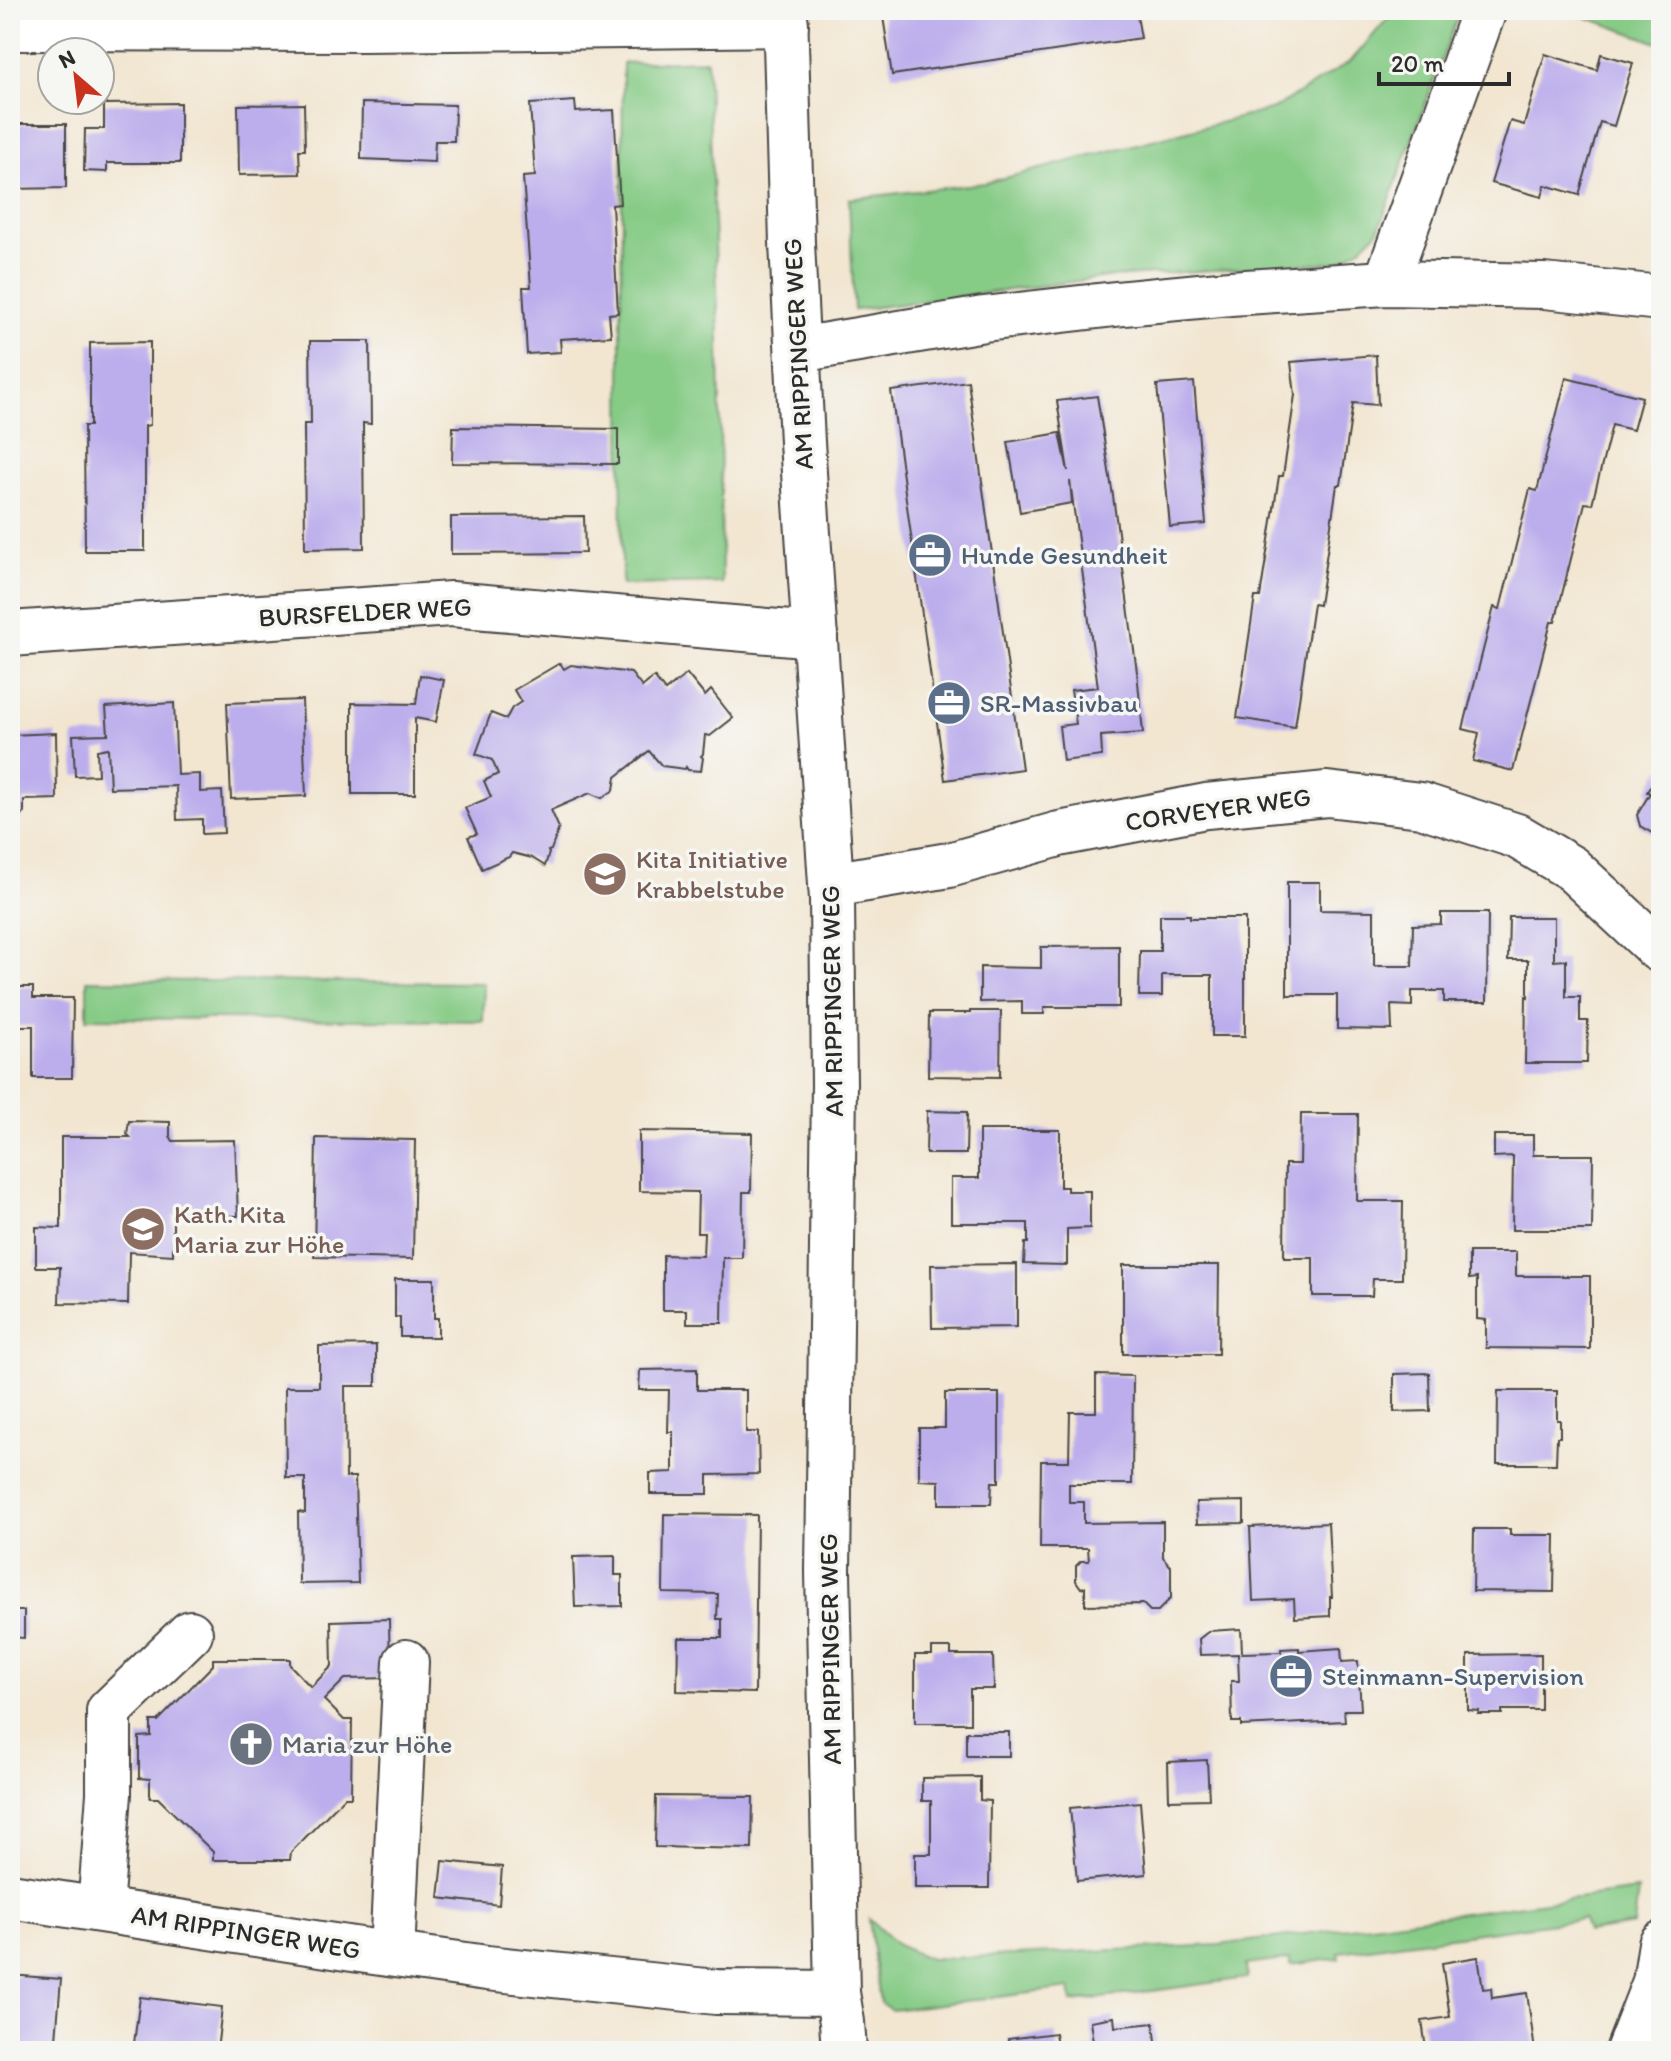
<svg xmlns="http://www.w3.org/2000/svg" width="1671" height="2061" viewBox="0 0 1671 2061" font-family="Itim,sans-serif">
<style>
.green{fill:#86cb86;stroke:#587b58;stroke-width:2}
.building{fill:#bcaeec}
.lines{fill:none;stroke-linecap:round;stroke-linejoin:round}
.minor-casing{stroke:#494744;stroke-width:48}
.minor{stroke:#fff;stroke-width:44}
.labels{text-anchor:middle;stroke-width:7;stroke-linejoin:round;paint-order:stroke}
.street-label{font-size:26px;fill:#2b2b2b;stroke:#f6f6f2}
.service-label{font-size:26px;fill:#4e5e75;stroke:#f6f6f2;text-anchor:start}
.education-label{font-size:26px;fill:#785e54;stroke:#f6f6f2;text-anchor:start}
.worship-label{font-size:26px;fill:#5b616d;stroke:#f6f6f2;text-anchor:start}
</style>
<rect width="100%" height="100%" fill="#f6f6f2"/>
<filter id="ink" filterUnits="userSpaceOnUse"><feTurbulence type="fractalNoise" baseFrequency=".0125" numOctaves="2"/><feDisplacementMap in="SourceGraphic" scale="16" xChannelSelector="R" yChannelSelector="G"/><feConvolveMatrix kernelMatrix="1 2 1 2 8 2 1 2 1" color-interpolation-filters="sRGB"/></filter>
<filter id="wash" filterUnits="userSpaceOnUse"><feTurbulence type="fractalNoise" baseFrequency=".006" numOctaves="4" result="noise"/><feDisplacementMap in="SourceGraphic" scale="32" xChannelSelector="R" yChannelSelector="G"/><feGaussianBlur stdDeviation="1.8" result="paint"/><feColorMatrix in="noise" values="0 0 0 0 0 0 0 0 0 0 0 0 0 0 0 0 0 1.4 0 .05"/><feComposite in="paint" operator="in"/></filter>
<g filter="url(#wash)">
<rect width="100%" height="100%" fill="#f2e6d1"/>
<g class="green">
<polygon points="1395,10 1460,10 1378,231 1362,247 1337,262 1109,277 854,310 849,199 985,183 1273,109 1351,61"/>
<polygon points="1566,10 1661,10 1661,44"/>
<polygon points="707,60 719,336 722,583 622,585 621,341 623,63"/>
<polygon points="87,980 484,983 483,1021 87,1018"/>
<polygon points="1638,1890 1634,1925 1587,1932 1583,1919 1339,1952 1340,1958 1291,1965 1290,1959 1246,1965 1247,1978 1072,2002 1070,1988 892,2010 880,2003 869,1919 897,1945 930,1959 1219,1945"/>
</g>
<g id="blocks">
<g class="building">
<polygon points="882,10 1136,10 1141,38 892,75"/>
<polygon points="1545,54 1597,70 1601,54 1633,63 1614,126 1600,122 1579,195 1545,185 1542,197 1491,183 1510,121 1524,125"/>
<polygon points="575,101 576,112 614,110 620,204 612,205 618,313 609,314 611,336 560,339 561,352 527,354 523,287 531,287 523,177 535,176 530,104"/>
<polygon points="180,103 180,163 107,163 107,172 84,171 85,129 104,129 104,104"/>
<polygon points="362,103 455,105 454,141 435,141 434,162 361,159"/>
<polygon points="304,104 305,150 299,150 300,174 239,175 238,105"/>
<polygon points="10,124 66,124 66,188 10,189"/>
<polygon points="310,341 370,341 371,424 363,423 364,548 305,549 304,424 311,424"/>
<polygon points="150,342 150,425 145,426 145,551 85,551 84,426 90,426 90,343"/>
<polygon points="1376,355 1378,405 1353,403 1341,485 1337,485 1319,605 1313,604 1295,727 1237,718 1255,597 1260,597 1279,476 1283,476 1289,436 1295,395 1291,362"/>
<polygon points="1566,378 1642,397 1633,430 1612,425 1592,504 1585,503 1555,622 1551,622 1513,771 1473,761 1479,733 1463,729 1494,607 1500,609 1530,489 1537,491"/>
<polygon points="968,381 1022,769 945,780 891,391"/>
<polygon points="1194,382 1206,524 1170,527 1157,385"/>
<polygon points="1097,396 1113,496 1137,672 1143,733 1101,736 1102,756 1063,761 1059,726 1076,724 1071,690 1098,687 1070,481 1072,503 1020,512 1008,442 1060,433 1068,471 1057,401"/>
<polygon points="453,427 618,429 618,464 452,463"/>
<polygon points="584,516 585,553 451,554 451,517"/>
<polygon points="560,663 564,669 571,665 631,673 642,687 654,677 665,691 687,674 705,696 711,690 733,718 710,736 705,735 703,754 701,756 703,758 701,771 688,770 686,767 685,769 662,766 649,751 616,777 614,790 602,798 590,793 551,810 559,828 551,850 548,851 549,853 545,866 532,858 512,853 509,857 482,869 468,837 477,834 465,808 491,797 484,781 498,774 492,760 476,754 491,713 506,719 512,708 521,702 514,690"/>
<polygon points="420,675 444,680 436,722 415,718 415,794 352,794 352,703 416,704"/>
<polygon points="302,700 306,796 231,799 227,703"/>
<polygon points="174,703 177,775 200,774 200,792 222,791 224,833 202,834 202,819 177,820 176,786 110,788 108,748 97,750 98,775 75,776 73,735 108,734 106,707"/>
<polygon points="56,733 57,799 24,800 24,812 16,822 10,822 10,735"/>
<polygon points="1661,768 1661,838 1640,826 1637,815 1650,793 1647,792"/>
<polygon points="1287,882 1320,882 1320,910 1374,911 1374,966 1412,966 1413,925 1441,924 1441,913 1488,913 1487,1002 1444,1002 1444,991 1412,991 1412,1006 1391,1005 1392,1030 1337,1029 1337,995 1287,995"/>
<polygon points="1160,915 1190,915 1190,918 1245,918 1245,1036 1212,1036 1212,975 1162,975 1162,996 1139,996 1140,951 1160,951"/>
<polygon points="1509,917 1554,917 1554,961 1566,960 1566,997 1580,997 1580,1021 1588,1021 1587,1063 1525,1063 1526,996 1528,997 1528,960 1508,960"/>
<polygon points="1119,946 1119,1007 1044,1007 1044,1014 1022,1014 1022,1001 980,1002 980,967 1041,968 1041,947"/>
<polygon points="10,987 33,987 33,998 73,998 72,1078 33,1078 33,1026 10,1026"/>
<polygon points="970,1011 1001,1011 1000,1077 928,1076 929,1013 970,1013"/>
<polygon points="927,1111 967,1112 966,1154 926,1154"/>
<polygon points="1301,1114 1358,1114 1357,1201 1403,1201 1402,1279 1373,1279 1372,1296 1313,1296 1313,1258 1284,1258 1285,1164 1300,1164"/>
<polygon points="129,1121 170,1122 170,1136 173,1141 235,1140 238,1216 173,1215 173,1255 129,1252 128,1304 59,1303 60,1267 36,1267 36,1227 61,1228 61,1137 130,1137 127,1134"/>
<polygon points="979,1130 1060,1130 1060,1187 1067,1187 1067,1191 1090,1191 1090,1228 1067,1229 1067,1265 1024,1264 1025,1243 1028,1243 1028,1223 951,1223 951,1178 979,1178"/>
<polygon points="639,1131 752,1133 751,1192 743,1192 742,1258 723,1258 722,1323 687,1323 687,1310 663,1310 663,1255 703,1256 704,1233 697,1233 698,1192 639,1191"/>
<polygon points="1494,1135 1533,1135 1533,1155 1593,1155 1592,1230 1512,1230 1513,1156 1494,1157"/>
<polygon points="316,1138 415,1140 413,1259 314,1257"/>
<polygon points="1469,1252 1516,1252 1516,1276 1590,1276 1590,1349 1486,1348 1486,1320 1477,1319 1477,1278 1469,1279"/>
<polygon points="1017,1264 1017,1327 932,1328 931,1265"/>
<polygon points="1123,1265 1219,1265 1218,1354 1123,1354"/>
<polygon points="395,1279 434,1279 434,1318 438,1318 438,1337 400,1337 400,1317 395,1317"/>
<polygon points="376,1345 376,1386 345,1386 346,1477 355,1477 358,1583 299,1584 298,1512 305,1513 305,1478 286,1478 285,1387 319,1387 319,1346"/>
<polygon points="697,1369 697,1390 746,1390 746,1432 758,1432 759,1474 708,1475 708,1494 650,1494 650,1473 673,1472 673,1432 668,1432 669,1390 639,1390 640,1370"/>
<polygon points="1429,1373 1430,1411 1394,1412 1394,1374"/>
<polygon points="1096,1375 1133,1376 1132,1484 1069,1484 1069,1502 1084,1502 1084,1523 1163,1522 1163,1557 1171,1567 1171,1598 1158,1611 1150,1611 1143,1604 1085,1605 1085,1587 1081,1588 1076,1581 1076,1566 1081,1561 1089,1561 1088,1548 1040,1548 1041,1461 1069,1461 1070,1412 1096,1412"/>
<polygon points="1498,1391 1557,1391 1557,1420 1560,1420 1560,1437 1557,1437 1556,1464 1497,1464"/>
<polygon points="945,1393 999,1393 999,1482 992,1482 991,1504 939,1504 939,1481 919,1480 919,1428 945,1428"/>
<polygon points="1244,1501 1244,1523 1197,1524 1196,1502"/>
<polygon points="664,1514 757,1515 755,1693 677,1691 678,1638 722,1638 722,1619 717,1619 718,1594 663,1593"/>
<polygon points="1328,1523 1332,1597 1330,1597 1330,1616 1295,1618 1294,1599 1253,1601 1250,1527"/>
<polygon points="1474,1529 1510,1529 1510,1535 1555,1535 1554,1592 1473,1591"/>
<polygon points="615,1556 615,1575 622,1575 622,1606 575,1607 573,1557"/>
<polygon points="10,1611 24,1611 24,1638 10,1637"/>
<polygon points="389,1619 390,1678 345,1679 324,1700 344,1720 352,1720 351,1797 345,1797 291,1852 290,1860 213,1860 213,1852 158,1798 150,1798 150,1779 139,1778 139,1737 151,1736 151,1721 158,1721 213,1665 213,1659 290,1659 290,1665 311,1687 332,1666 331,1621"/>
<polygon points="1241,1629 1242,1653 1281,1652 1281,1649 1299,1648 1299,1651 1341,1648 1342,1662 1358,1661 1361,1710 1344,1710 1345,1721 1241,1726 1241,1722 1232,1722 1231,1681 1239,1681 1238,1654 1200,1655 1199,1639 1209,1631"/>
<polygon points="932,1648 951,1648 951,1655 993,1655 994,1689 970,1689 970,1723 915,1723 915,1655 932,1655"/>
<polygon points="1541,1654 1541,1710 1502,1710 1502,1714 1478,1714 1479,1711 1468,1710 1468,1655"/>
<rect x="966" y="1732" width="43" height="24"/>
<polygon points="1207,1760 1209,1799 1169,1800 1168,1762"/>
<polygon points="980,1777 980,1800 990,1801 989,1888 915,1888 915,1854 931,1854 931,1801 922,1801 922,1778"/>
<polygon points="656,1796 753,1797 752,1849 655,1847"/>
<polygon points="1140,1802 1146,1874 1077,1881 1070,1808"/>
<polygon points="443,1861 502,1867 499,1905 439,1898"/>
<polygon points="1478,1957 1483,1989 1491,1988 1492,1998 1527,1993 1535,2051 1435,2051 1434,2048 1426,2049 1422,2021 1450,2017 1442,1963"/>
<polygon points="10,1975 61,1979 55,2051 10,2051"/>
<polygon points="140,1997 222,2007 217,2051 133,2051"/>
<polygon points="1114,2017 1115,2027 1154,2023 1157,2051 1086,2051 1086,2049 1094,2048 1090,2021"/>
<polygon points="1055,2033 1058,2051 1010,2051 1008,2039"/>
<polygon points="349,2043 365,2044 364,2048 375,2049 375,2051 330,2051 334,2044 349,2046"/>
</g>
</g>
</g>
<g filter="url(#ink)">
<use href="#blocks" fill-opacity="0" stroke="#494744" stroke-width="2"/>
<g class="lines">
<g class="minor-casing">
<g id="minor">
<polyline points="785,10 792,243 802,442 832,899 834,1084 828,1572 837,1993 842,2022 844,2051"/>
<polyline points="10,28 364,29 786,24"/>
<polyline points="1386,283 1484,10"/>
<polyline points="798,350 984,319 1115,304 1230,293 1386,283 1544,286 1661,298"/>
<polyline points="10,634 451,604 815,635"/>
<polyline points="831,885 949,865 1059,834 1206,806 1327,794 1421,805 1517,836 1571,868 1658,949 1661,949"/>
<polyline points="10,1896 353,1949 487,1968 716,1992 837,1993"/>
<polyline points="100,1909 109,1794 109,1711 190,1633"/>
<polyline points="392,1954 406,1662"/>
<polyline points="1628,2051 1655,1982 1661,1944"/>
</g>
</g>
<use href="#minor" class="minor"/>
</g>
</g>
<defs>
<g id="office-disc" transform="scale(2.3)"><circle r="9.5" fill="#5c6f8a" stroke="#f6f6f2"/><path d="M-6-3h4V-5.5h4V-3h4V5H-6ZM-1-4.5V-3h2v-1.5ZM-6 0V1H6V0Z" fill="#fff"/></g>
<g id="school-disc" transform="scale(2.3)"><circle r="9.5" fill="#8d6e63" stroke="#f6f6f2"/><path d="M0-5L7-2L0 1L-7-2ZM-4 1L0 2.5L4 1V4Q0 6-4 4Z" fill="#fff"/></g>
<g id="church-disc" transform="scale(2.3)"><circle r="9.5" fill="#6b7280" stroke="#f6f6f2"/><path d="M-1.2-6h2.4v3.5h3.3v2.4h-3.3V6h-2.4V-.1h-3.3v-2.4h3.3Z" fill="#fff"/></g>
</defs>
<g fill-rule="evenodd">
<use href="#office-disc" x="930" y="555"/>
<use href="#office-disc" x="949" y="703"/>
<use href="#school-disc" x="605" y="874"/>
<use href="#school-disc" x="143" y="1229"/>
<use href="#office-disc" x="1291" y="1676"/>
<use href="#church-disc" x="251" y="1744"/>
</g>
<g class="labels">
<g class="street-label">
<text transform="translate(798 354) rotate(-93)" y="9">AM RIPPINGER WEG</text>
<text transform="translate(365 612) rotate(-3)" y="9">BURSFELDER WEG</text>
<text transform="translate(1218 809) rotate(-8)" y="9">CORVEYER WEG</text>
<text transform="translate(832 1001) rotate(-91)" y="9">AM RIPPINGER WEG</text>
<text transform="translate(830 1649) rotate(-91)" y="9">AM RIPPINGER WEG</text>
<text transform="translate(246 1932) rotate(9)" y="9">AM RIPPINGER WEG</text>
</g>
<g class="service-label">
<text x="961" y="564">Hunde Gesundheit</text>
<text x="980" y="712">SR-Massivbau</text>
<text x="1322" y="1685">Steinmann-Supervision</text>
</g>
<g class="education-label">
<text x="636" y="868">Kita Initiative<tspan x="636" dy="30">Krabbelstube</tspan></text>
<text x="174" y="1223">Kath. Kita<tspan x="174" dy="30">Maria zur Höhe</tspan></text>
</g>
<g class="worship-label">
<text x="282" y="1753">Maria zur Höhe</text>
</g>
</g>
<rect width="1671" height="2061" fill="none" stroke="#f6f6f2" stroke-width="40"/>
<g transform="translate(76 76) rotate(332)"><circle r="38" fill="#f6f6f2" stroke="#a5a5a2" stroke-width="2"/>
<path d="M0-6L14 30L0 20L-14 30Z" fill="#c8321e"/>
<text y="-12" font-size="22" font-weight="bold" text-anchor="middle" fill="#2b2b2b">N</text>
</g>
<path d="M1379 72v12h130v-12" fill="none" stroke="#2b2b2b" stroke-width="4"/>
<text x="1391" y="72" font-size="24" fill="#2b2b2b" stroke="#f6f6f2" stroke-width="6" paint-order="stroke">20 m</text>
</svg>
